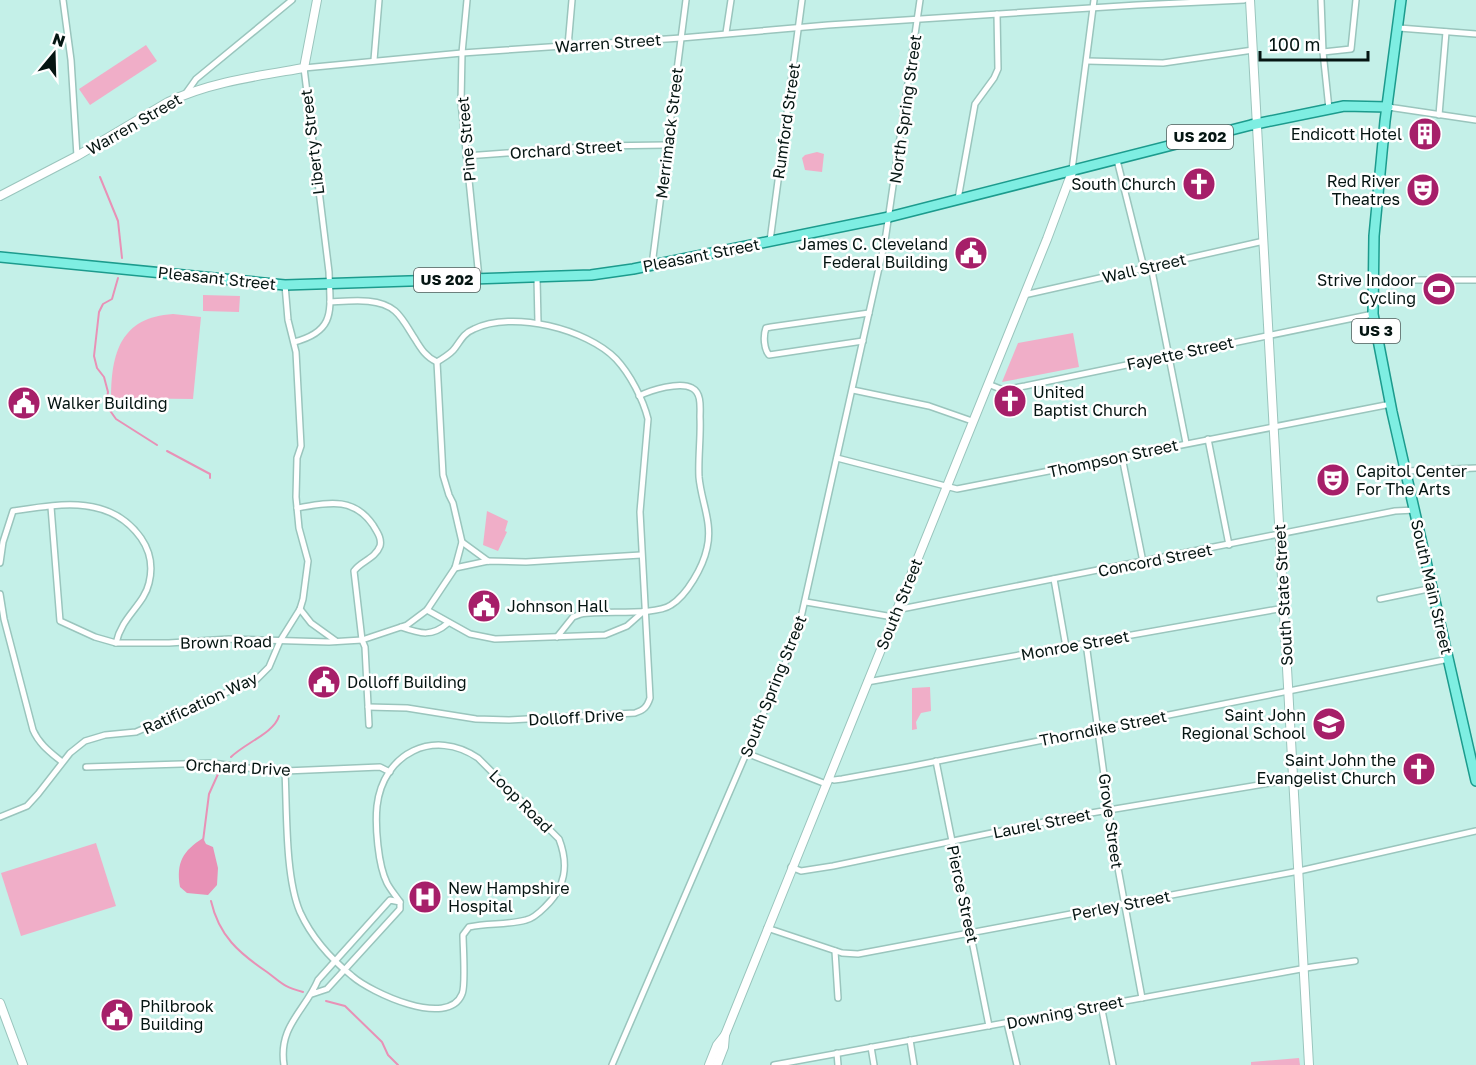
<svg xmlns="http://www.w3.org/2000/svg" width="1476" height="1065" viewBox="0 0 1476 1065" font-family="'Golos Text',sans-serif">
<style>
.green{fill:#f0aec8}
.water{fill:#e891b6}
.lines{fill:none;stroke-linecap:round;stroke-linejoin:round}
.stream{stroke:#e891b6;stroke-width:2}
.street-casing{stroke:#9ac5bd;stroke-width:8}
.secondary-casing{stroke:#9ac5bd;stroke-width:10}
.primary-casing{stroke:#1c9b8d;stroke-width:12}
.street{stroke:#fff;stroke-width:5}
.secondary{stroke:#fff;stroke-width:8}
.primary{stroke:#7eeee2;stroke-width:9}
.labels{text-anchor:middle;stroke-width:5;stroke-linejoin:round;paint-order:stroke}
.shield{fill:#fff;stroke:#505b59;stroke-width:1.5}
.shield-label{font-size:15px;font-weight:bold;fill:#051512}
.street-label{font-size:16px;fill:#051512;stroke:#fff}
.poi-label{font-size:16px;fill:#051512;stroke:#fff;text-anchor:end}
</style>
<rect width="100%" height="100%" fill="#c4f0e8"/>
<g class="green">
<polygon points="146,45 157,61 90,105 79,89"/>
<polygon points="817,152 824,154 822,172 805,170 802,158 805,155"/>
<polygon points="203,295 240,296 239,312 203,311"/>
<path d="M 173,314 L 201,317 L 193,399 L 111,398 C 111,353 121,317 173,314 Z"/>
<polygon points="1073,333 1079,367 1002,382 1018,343"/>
<polygon points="487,511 508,521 505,531 507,532 498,551 483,545"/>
<polygon points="930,687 931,711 921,713 916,722 917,729 912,730 912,688"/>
<polygon points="96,843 116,906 21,936 1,873"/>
<polygon points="1299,1058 1300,1065 1251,1065 1251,1062"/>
</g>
<path class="water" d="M 203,838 L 206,844 L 213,847 L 218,868 L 217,885 L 208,895 L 187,893 L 180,887 C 176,862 183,851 203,838 Z"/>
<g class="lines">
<g class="stream">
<polyline points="100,177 118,221 122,258"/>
<polyline points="118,278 112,299 103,304 99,312 94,356 97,368 104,377 108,392 106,405 116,419 157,445"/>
<polyline points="167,451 210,474 210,478"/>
<path d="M 231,757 C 245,743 274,733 279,716"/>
<polyline points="203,841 209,794 218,774"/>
<path d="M 211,901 C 219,936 239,953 267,972 C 283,984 282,986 303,992"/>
<polyline points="326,1001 345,1006 382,1042 388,1055 398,1065"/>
</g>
<g class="street-casing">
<g id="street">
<polyline points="63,0 71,60 77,156"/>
<polyline points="467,0 462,53 461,102 479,278"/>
<polyline points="1321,0 1323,52 1329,109"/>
<polyline points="1399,28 1476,34"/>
<polyline points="726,33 731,0"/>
<polyline points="568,46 572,0"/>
<polyline points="1323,52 1351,49 1356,0"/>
<polyline points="374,60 379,0"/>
<polyline points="1087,61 1163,63 1253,50"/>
<polyline points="186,93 196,79 292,0"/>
<polyline points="1388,107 1476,120"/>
<polyline points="1439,115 1446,32"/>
<polyline points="466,156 597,146 666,145"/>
<polyline points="1117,160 1144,268"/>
<polyline points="1072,170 1094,0"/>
<polyline points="958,199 975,104 994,78 998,69 997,14"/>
<polyline points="770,241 802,0"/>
<polyline points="652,265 686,0"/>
<polyline points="1151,266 1186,443"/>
<polyline points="537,278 538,323"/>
<polyline points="1372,280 1476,280"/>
<polyline points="1024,295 1264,241"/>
<path d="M 330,302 C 350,301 379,297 395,311 C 403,318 409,330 415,339 C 421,349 426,357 437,362"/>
<path d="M 863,341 L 769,355 C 764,349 763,336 766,328 L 771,327 L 869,313"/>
<path d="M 294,342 C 337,331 330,309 329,272 L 304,68 L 462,53 L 681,38 L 828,25 L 1137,5 L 1244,0"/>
<polyline points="437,362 443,475 449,495 453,503 462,542 488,561"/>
<polyline points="988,384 1003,390 1025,386 1373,314"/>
<polyline points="853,390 929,406 972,421"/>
<polyline points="1208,439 1229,545"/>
<polyline points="1122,457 1143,562"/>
<polyline points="837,458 957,489 1391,404"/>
<polyline points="1407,471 1476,468"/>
<polyline points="51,507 60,621 95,637 116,643 169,643 229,639 329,642 362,640 407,625 427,610 455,568 462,542"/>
<path d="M 297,508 C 327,503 353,496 373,525 C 377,532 382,538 380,546 C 375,559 361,561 354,571 L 362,640 L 365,647 L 369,725"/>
<path d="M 0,563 L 3,542 L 13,511 C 59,504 110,494 141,538 C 150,551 153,567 149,583 C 144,605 122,616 116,643"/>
<polyline points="455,568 488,561 526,562 641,555"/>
<polyline points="1054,579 1066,647"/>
<path d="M 0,594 L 4,619 L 33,730 C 39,744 50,752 62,762"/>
<polyline points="1380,599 1433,588"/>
<polyline points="806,602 893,617"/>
<polyline points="300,609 311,623 336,641"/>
<polyline points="427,610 470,634 495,639 605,635 627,626 644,611"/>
<polyline points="896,610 1395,511 1415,510"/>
<path d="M 401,627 C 421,634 432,637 448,623"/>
<path d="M 557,637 L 573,617 L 581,614 C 604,610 655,616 671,605 C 687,595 703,567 707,548 C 713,523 701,501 699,477 C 698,457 701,437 700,417 C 700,408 702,393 692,388 C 680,381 651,390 639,396"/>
<polyline points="1086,643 1113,841 1142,998"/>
<polyline points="867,682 1284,608"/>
<path d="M 368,707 L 407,708 L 476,719 L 509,720 L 635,713 C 644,710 647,707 650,698 L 640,512 L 648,419 C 643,399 630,374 616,359 C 587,329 512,310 474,329 C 464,333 461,340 455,348 C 451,354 443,358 437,362"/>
<polyline points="746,753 826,784"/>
<polyline points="936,761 989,1026"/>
<polyline points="86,767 213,763 255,769 285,771 380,767 390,772"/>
<path d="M 285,771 C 287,810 285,877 300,912 C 311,936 331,959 352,976 C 370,992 448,1029 462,994 C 466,986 463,946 463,935 L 469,927 C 488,923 508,925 526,920 C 532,919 540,912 545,907 C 566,887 569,865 559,839 L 478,758 C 434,728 383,753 377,806 C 375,826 378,865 387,883 C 390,889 396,896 400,902"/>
<polyline points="828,778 834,780 842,779 908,767 1449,659"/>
<polyline points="0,817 27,806 38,794 70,753 85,741 105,735 136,732 257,679 269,667 280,641 300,609 303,599 308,561 299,528 296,497 297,458 301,446 296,352 288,320 285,285"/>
<polyline points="791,867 801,871 833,866 1073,816 1294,779"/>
<polyline points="767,928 842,953 858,954 1299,871 1476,831"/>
<polyline points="835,951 838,998"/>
<polyline points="1101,1005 1113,1065"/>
<polyline points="1007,1023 1017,1065"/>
<polyline points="910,1040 914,1065"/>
<polyline points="871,1047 874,1065"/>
<polyline points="837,1053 838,1065"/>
<path d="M 284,1065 C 278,1026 305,1011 318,980 L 390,900 L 400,902 L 400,909 L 327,989 L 312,994"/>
<polyline points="612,1065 789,654 800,622 885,241 920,0"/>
<polyline points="774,1065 1312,967 1355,961"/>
</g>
</g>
<g class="secondary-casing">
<g id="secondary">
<polyline points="1250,0 1309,1065"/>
<path d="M 0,196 L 77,156 L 168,102 C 210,82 258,76 304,68 L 317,0"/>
<polyline points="0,1003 23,1065"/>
<polyline points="709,1065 717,1045 725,1035 1047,239 1072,172"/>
<polyline points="717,1065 724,1047 725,1035"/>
</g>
</g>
<g class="primary-casing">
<g id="primary">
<polyline points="1401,0 1385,121 1374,236 1373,314 1392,412 1476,781"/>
<polyline points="0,257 285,285 591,275 633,269 889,217 1251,125 1344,106 1388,107"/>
</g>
</g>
<use href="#street" class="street"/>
<use href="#secondary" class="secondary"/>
<use href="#primary" class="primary"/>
</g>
<defs>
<g id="building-disc" transform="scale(1.725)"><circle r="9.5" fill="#a61f69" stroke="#fff"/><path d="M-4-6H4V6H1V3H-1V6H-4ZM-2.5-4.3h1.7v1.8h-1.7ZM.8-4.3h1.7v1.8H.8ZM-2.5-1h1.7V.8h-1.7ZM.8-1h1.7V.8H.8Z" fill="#fff"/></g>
<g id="church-disc" transform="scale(1.725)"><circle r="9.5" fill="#a61f69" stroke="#fff"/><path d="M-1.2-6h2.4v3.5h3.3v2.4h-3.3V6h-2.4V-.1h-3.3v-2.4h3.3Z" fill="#fff"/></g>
<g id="theatre-disc" transform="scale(1.725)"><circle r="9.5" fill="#a61f69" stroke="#fff"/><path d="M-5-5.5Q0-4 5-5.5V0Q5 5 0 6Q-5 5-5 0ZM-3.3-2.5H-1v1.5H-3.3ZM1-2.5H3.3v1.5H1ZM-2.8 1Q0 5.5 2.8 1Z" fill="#fff"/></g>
<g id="civic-disc" transform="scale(1.725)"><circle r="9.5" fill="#a61f69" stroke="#fff"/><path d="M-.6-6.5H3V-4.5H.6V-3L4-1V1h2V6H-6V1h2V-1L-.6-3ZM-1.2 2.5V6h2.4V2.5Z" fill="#fff"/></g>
<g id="stadium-disc" transform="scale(1.725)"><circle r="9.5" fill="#a61f69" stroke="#fff"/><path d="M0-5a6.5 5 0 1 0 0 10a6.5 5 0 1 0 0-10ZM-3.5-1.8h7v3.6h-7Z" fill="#fff"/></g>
<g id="school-disc" transform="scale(1.725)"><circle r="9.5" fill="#a61f69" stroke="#fff"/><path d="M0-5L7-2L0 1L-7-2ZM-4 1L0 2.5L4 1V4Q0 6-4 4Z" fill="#fff"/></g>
<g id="hospital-disc" transform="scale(1.725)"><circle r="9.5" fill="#a61f69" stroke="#fff"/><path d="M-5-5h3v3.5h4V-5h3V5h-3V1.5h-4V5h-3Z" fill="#fff"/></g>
</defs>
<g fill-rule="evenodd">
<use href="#building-disc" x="1425" y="134"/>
<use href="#church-disc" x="1199" y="184"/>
<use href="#theatre-disc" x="1423" y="190"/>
<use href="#civic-disc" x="971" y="253"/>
<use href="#stadium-disc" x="1439" y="289"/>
<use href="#church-disc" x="1010" y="401"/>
<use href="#civic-disc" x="24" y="403"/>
<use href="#theatre-disc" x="1333" y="480"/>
<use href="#civic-disc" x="484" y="606"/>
<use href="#civic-disc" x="324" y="682"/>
<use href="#school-disc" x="1329" y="724"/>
<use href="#church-disc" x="1419" y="769"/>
<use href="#hospital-disc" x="425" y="897"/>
<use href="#civic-disc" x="117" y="1015"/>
</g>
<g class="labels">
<g class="shield">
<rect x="1167" y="125" width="66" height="24" rx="4.5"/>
<rect x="414" y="268" width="66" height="24" rx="4.5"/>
<rect x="1352" y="319" width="48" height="24" rx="4.5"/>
</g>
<g class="shield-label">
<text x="1200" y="142">US 202</text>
<text x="447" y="285">US 202</text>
<text x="1376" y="336">US 3</text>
</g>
<g class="street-label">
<text transform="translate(608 43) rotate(-4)" y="6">Warren Street</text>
<text transform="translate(905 109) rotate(-82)" y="6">North Spring Street</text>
<text transform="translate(786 121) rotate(-82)" y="6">Rumford Street</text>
<text transform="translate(134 124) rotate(-30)" y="6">Warren Street</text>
<text transform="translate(669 133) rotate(-83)" y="6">Merrimack Street</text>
<text transform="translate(466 139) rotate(-95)" y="6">Pine Street</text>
<text transform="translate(312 142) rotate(-97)" y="6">Liberty Street</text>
<text transform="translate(566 149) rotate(-4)" y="6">Orchard Street</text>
<text transform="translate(701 255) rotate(-11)" y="6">Pleasant Street</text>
<text transform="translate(1144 268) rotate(-13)" y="6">Wall Street</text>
<text transform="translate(217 278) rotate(6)" y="6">Pleasant Street</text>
<text transform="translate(1180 353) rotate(-12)" y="6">Fayette Street</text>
<text transform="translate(1113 458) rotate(-12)" y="6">Thompson Street</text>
<text transform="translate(1155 560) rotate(-11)" y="6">Concord Street</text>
<text transform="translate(1432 587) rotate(77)" y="6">South Main Street</text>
<text transform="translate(1283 595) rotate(-93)" y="6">South State Street</text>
<text transform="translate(899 604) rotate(-68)" y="6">South Street</text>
<text transform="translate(226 642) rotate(-1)" y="6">Brown Road</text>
<text transform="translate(1075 645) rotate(-10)" y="6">Monroe Street</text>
<text transform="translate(773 686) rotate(-68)" y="6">South Spring Street</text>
<text transform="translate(200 703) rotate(-25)" y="6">Ratification Way</text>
<text transform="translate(576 717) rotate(-3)" y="6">Dolloff Drive</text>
<text transform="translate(1103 728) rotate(-11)" y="6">Thorndike Street</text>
<text transform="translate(238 767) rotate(3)" y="6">Orchard Drive</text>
<text transform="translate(521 801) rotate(45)" y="6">Loop Road</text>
<text transform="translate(1111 821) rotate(82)" y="6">Grove Street</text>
<text transform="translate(1042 823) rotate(-11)" y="6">Laurel Street</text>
<text transform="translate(963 894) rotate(78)" y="6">Pierce Street</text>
<text transform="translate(1121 905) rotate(-11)" y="6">Perley Street</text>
<text transform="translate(1065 1012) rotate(-11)" y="6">Downing Street</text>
</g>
<g class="poi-label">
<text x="1402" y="140">Endicott Hotel</text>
<text x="1400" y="187">Red River<tspan x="1400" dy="18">Theatres</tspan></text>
<text x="1176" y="190">South Church</text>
<text x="948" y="250">James C. Cleveland<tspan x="948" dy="18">Federal Building</tspan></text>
<text x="1416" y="286">Strive Indoor<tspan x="1416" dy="18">Cycling</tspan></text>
<text x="1033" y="398" text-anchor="start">United<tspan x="1033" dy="18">Baptist Church</tspan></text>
<text x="47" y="409" text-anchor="start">Walker Building</text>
<text x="1356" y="477" text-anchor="start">Capitol Center<tspan x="1356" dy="18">For The Arts</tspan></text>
<text x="507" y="612" text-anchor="start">Johnson Hall</text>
<text x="347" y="688" text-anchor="start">Dolloff Building</text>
<text x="1306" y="721">Saint John<tspan x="1306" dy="18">Regional School</tspan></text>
<text x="1396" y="766">Saint John the<tspan x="1396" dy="18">Evangelist Church</tspan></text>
<text x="448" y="894" text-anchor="start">New Hampshire<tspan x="448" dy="18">Hospital</tspan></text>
<text x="140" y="1012" text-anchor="start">Philbrook<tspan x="140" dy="18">Building</tspan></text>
</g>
</g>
<g transform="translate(54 54) rotate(19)" stroke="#ffffff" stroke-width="4.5" paint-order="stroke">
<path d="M0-4.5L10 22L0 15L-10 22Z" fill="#051512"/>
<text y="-9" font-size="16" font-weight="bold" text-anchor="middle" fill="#051512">N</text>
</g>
<path d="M1260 51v9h108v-9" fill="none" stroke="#051512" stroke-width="3"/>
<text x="1269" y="51" font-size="18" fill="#051512" stroke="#ffffff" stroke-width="4.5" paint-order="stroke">100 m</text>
</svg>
